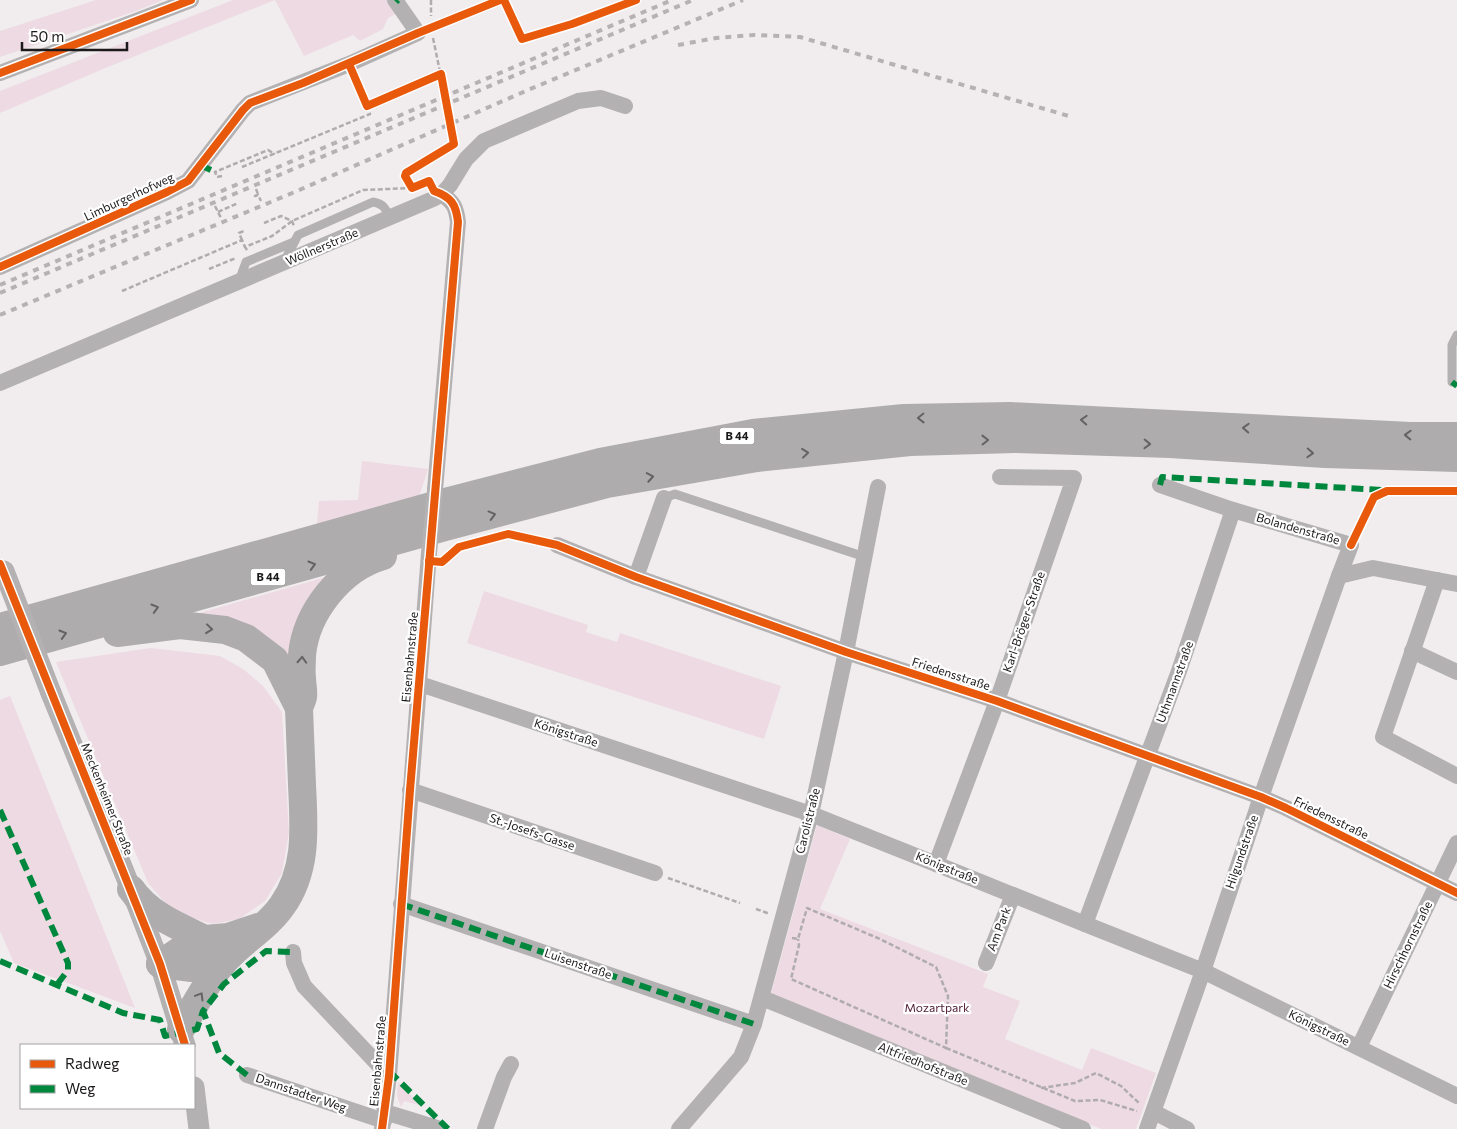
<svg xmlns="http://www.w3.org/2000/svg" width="1457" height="1129" viewBox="0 0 1457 1129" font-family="Commissioner,sans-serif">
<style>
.green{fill:#eedae2}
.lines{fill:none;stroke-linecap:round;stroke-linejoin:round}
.path{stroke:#b0acae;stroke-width:2.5;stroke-dasharray:5 2.5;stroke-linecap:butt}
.service{stroke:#b3b1b2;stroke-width:9}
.minor{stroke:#b3b1b2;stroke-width:16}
.tertiary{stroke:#b3b1b2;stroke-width:21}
.trunk{stroke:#aeacad;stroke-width:28}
.rail{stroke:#b6b2b4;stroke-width:4;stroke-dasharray:6 6;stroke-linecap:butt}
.minor-bridge{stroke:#b3b1b2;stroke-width:16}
.tertiary-bridge{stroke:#b3b1b2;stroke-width:21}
.quiet{stroke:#00873e;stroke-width:6;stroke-dasharray:12 6;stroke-linecap:butt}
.cycleway-casing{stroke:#fff;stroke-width:11}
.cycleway{stroke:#e8590c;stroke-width:8}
.oneway{stroke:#656264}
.labels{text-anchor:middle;stroke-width:4.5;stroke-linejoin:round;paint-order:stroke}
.shield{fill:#fff;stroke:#605e5f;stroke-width:1}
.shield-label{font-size:11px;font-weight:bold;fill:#1c191a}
.street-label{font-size:12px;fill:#1c191a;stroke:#fff}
.park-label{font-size:12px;fill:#532039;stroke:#fff}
</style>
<rect width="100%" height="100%" fill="#f1edef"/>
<g class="green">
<polygon points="96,0 163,0 136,11 0,57 0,31"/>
<polygon points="233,0 389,0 398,13 388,18 383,29 360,41 353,35 304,56 275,0 103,69 0,113 0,91"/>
<polygon points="362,461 428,469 419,497 317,524 319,501 358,500"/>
<polygon points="336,574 296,664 283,663 182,618"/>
<polygon points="484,591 588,625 586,632 617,642 620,633 781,686 764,739 467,643"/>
<polygon points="151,648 220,656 243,669 263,686 282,712 289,832 282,873 265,901 239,919 213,924 189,917 166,904 148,883 56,662"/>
<polygon points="10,696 135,1008 14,963 0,931 0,700"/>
<polygon points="817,825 850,839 820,909 988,974 983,987 1020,1001 1005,1039 1082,1070 1091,1048 1156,1073 1136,1129 1101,1129 771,994"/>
<polygon points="398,1082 422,1106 404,1101 401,1107 397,1096"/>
</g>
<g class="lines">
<g class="path">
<polyline points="431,0 431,16"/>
<polyline points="433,38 444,91"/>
<polyline points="367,106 441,74"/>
<polyline points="242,167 370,114 354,76"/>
<polyline points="222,176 217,177 215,172 268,150 275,154"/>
<polyline points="430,183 429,181 412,188 405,176 406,173 454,144 453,140"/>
<polyline points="256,189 258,194 255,196 258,195 261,201"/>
<polyline points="215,206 221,218"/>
<polyline points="218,212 238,203"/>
<polyline points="264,223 281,216 292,221 294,226"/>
<polyline points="242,240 239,233 244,231"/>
<polyline points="247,250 245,247 272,236 292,221 363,190 412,188"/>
<polyline points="209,269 236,258"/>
<polyline points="122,291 242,240 245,247"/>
<polyline points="443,561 459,547 508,534 544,542"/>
<polyline points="668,878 740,903"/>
<polyline points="756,909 770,914"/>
<polyline points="792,938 798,939 807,908 880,939 936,967 948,996 946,1048 791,979 799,945 798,939"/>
<polyline points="946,1048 1075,1101 1100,1100 1137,1111"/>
<polyline points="1041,1088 1075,1083 1096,1073 1121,1086 1140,1104"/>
</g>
<g class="service">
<polyline points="418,33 500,0"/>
<path d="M 284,262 L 298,235 L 373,202 C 384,204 385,208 390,218"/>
<polyline points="239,281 246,262 294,242"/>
<polyline points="1452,382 1452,345 1457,335"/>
<polyline points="664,498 675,494 865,557"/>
</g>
<g class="minor">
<polyline points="0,73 191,0"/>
<polyline points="0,267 167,192 188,181 243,110 250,103 349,64 418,33 395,0"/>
<polyline points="0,383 433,199 442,194 450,185 466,159 484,141 578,101 601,98 625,106"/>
<polyline points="1160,485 1233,510 1351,545 1339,576 1373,568 1457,584"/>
<path d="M 435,490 L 458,222 C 456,207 454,203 442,194"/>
<polyline points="557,545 636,577 846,652 997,701 1261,797 1286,808 1457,893"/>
<polyline points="636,577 664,498"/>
<polyline points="1437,580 1383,737 1457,776"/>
<polyline points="1412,651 1457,672"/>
<polyline points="420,684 811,814 936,864 1085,924 1203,971 1457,1096"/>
<polyline points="410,790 655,873"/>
<polyline points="936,864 997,701 1074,478 1000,477"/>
<polyline points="401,904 754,1024"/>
<polyline points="1085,924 1179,671 1233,510"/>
<polyline points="293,952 294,963 304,986 389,1076"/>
<polyline points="986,963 1013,895"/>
<polyline points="762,998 1083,1129"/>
<polyline points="1359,1047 1457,843"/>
<polyline points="247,1075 384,1121"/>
<polyline points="385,1112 440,1129"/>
<polyline points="1154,1112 1187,1129"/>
<polyline points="382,1129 389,1076 429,553"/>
<polyline points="485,1129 504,1077 511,1064"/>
<polyline points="679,1129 741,1057 754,1024 811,814 846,652 878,487"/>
<polyline points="1147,1129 1203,971 1261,797 1339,576"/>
</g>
<g class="tertiary">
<polyline points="51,693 131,889 160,964 185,1045"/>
<polyline points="194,1087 199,1129"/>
</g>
<g class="trunk">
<polyline points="0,627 449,501 600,462 753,433 904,418 1010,416 1410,436 1457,436"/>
<polyline points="117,633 180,625 225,630 246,638 275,660 299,708"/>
<polyline points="0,652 445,527 607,484 757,458 910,442 1015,439 1170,444 1325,454 1457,458"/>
<path d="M 131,889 C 149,915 178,926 205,939"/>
<polyline points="160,964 185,947 205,939 228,937 258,927"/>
<polyline points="160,964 192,968 222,964"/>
<path d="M 181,1029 C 194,1007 205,984 222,964 C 239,943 266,929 282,906 C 308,870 304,827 302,785 C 301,759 300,734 299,708 C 300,705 302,701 303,697 C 304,691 302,684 302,678 C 301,671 302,663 302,655 C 306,612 341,568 383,556"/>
</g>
<g class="rail">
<polyline points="678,45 716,38 754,35 800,37 1072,117"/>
<polyline points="0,285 672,0"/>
<polyline points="0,293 693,0"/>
<polyline points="0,315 297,191 528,90 743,0"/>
</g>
<polyline class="minor-bridge" points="429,553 435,490"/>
<polyline class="tertiary-bridge" points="4,571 51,693"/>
<g class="quiet">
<polyline points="396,2 398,0"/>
<polyline points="200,165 215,172"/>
<polyline points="1452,382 1457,386"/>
<polyline points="1160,485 1162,477 1382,490"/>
<polyline points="0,810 68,963 68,970 56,986"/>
<polyline points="401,904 754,1024"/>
<polyline points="0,961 123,1013 160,1020 165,1036 197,1029 203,1011"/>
<polyline points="389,1071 448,1129"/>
<polyline points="247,1075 219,1053 203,1011 224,984 266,951 293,952"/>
</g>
<g class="cycleway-casing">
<g id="cycleway">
<polyline points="504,0 522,39 572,24 636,0"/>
<path d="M 349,64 L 367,106 L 441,74 L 454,144 L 406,173 L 405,176 L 412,188 L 429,181 L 434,191 C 451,197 456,204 458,222 L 410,790 L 389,1076 L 382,1129"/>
<polyline points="0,73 191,0"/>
<polyline points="0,267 167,192 188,181 243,110 250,103 303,83 418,33 500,0"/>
<polyline points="1351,545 1374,497 1387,491 1457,491"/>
<polyline points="429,561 442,562 459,547 508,534 557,545 636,577 846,652 997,701 1261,797 1286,808 1457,893"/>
<polyline points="0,564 160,964 185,1045"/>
</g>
</g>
<use href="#cycleway" class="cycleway"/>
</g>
<defs><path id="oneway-chevron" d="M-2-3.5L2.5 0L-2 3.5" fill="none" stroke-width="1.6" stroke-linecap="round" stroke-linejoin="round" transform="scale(1.25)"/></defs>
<g class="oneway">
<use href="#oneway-chevron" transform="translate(921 418) rotate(179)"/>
<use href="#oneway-chevron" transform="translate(1084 420) rotate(-177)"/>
<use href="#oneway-chevron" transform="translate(1246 428) rotate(-177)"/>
<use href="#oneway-chevron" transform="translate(1408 435) rotate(-178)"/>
<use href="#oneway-chevron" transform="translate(985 440) rotate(-1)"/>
<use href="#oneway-chevron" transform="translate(1147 444) rotate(2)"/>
<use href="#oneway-chevron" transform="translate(805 453) rotate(-6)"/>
<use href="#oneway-chevron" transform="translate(1310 453) rotate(3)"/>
<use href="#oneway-chevron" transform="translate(650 477) rotate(-10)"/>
<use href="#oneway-chevron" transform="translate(492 515) rotate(-15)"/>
<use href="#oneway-chevron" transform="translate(312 565) rotate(-16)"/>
<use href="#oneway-chevron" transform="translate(155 608) rotate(-16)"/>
<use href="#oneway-chevron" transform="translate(209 629) rotate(6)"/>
<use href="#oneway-chevron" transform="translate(63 634) rotate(-16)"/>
<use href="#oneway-chevron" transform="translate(302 660) rotate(-87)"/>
<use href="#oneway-chevron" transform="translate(200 996) rotate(-59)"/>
</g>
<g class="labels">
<g class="shield">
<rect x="719.5" y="427.5" width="35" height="17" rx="4"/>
<rect x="250.5" y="568.5" width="35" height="17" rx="4"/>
</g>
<g class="shield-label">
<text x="737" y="440">B 44</text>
<text x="268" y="581">B 44</text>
</g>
<g class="street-label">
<text transform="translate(129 197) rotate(-25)" y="4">Limburgerhofweg</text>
<text transform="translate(322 247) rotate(-23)" y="4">Wöllnerstraße</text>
<text transform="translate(1298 529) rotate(16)" y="4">Bolandenstraße</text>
<text transform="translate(1024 622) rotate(-71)" y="4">Karl-Bröger-Straße</text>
<text transform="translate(410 657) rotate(-85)" y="4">Eisenbahnstraße</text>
<text transform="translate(951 674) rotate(18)" y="4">Friedensstraße</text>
<text transform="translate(1175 682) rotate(-70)" y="4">Uthmannstraße</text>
<text transform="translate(566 733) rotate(18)" y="4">Königstraße</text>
<text transform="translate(107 799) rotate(68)" y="4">Meckenheimer Straße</text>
<text transform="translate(1331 818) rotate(26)" y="4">Friedensstraße</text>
<text transform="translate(808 821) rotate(-76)" y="4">Carolistraße</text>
<text transform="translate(532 832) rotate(19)" y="4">St.-Josefs-Gasse</text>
<text transform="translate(1242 852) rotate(-71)" y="4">Hilgundstraße</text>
<text transform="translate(947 868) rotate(22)" y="4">Königstraße</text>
<text transform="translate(999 929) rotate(-69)" y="4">Am Park</text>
<text transform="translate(1408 945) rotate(-64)" y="4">Hirschhornstraße</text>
<text transform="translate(578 964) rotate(19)" y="4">Luisenstraße</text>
<text transform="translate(1319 1028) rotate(26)" y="4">Königstraße</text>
<text transform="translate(378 1061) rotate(-85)" y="4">Eisenbahnstraße</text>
<text transform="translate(923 1064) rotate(22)" y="4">Altfriedhofstraße</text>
<text transform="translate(301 1093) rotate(19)" y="4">Dannstadter Weg</text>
</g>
<g class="park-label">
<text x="937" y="1012">Mozartpark</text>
</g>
</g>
<rect x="20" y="1044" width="175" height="65" fill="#ffffff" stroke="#a4a3a3"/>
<rect x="30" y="1060" width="25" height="8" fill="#e8590c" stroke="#a4a3a3"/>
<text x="65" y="1069" font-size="15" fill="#1c191a">Radweg</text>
<rect x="30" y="1085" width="25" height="8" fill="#00873e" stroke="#a4a3a3"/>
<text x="65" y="1094" font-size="15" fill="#1c191a">Weg</text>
<path d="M22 42v8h105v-8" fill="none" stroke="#1c191a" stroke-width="2.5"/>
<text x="30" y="42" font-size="15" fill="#1c191a" stroke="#ffffff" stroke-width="4" paint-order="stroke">50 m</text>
</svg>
